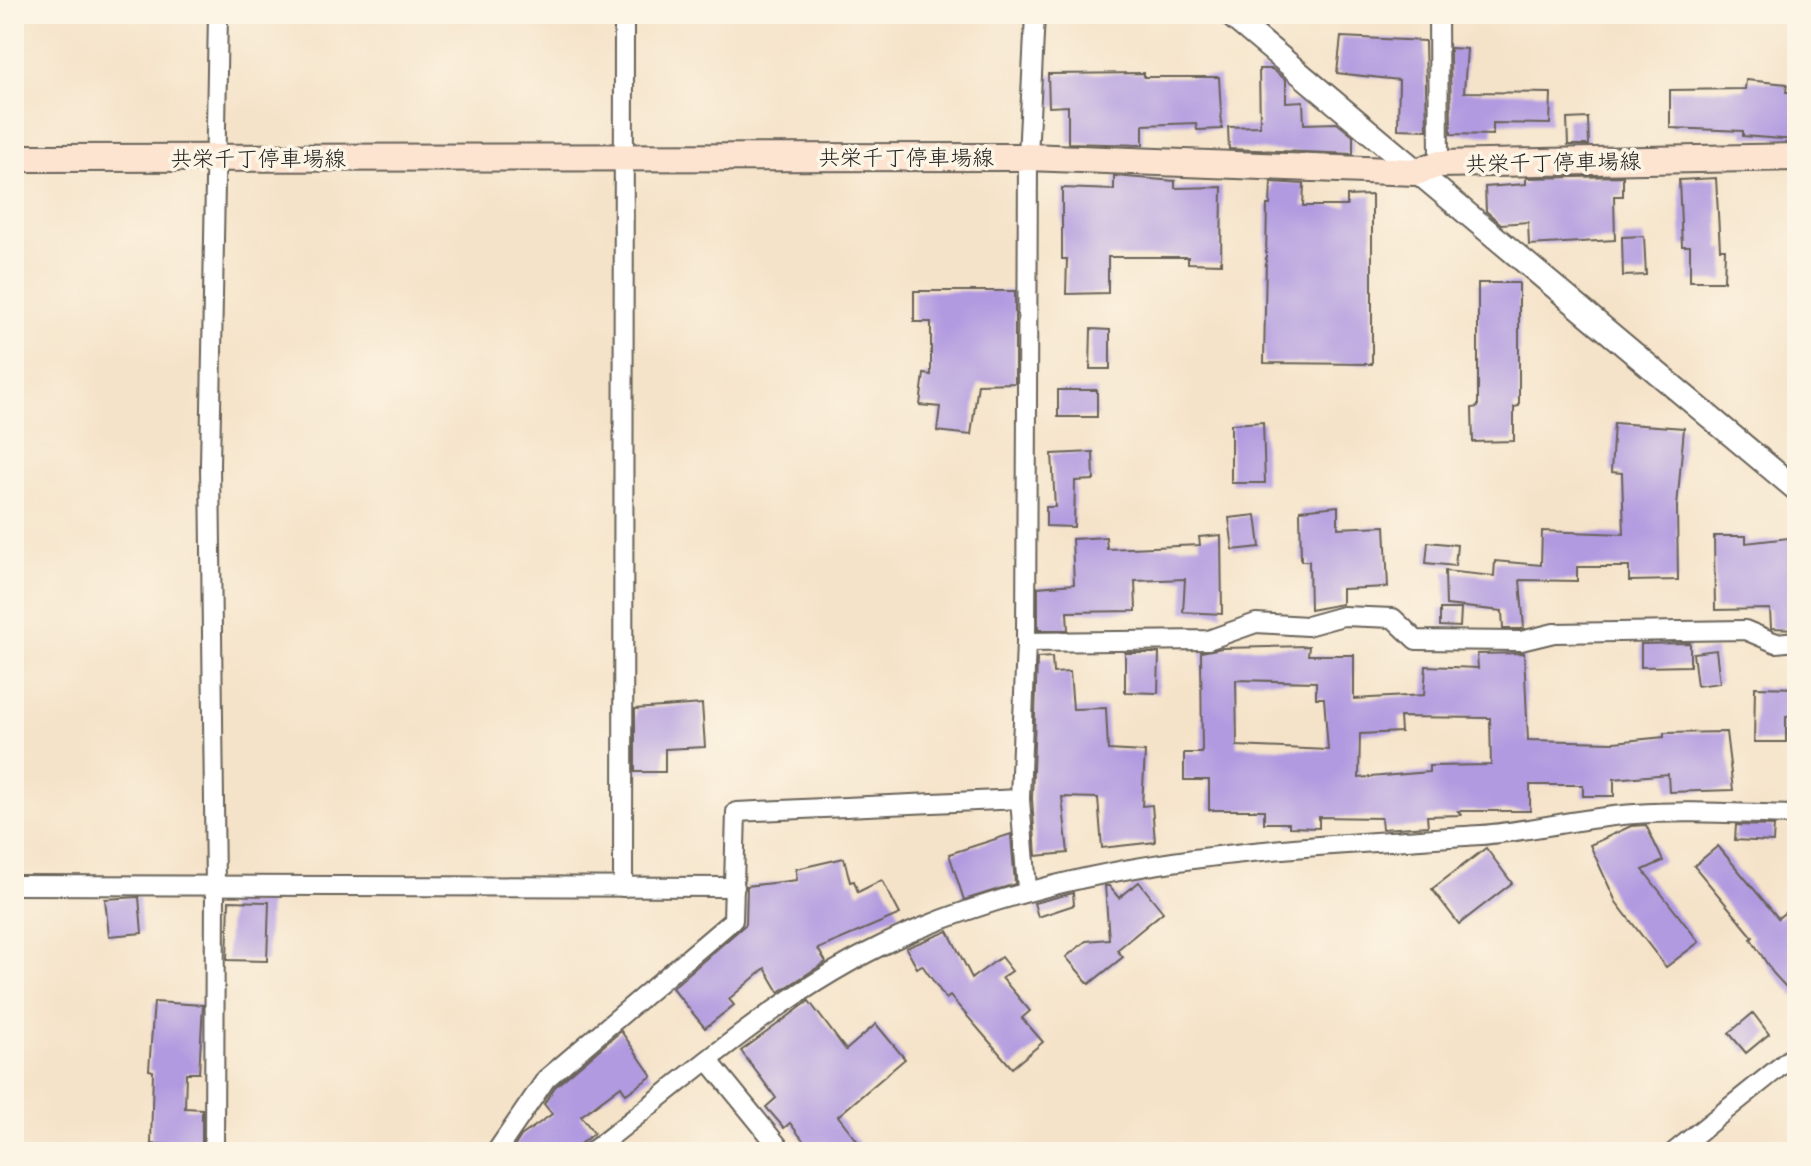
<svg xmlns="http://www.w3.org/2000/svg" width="1811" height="1166" viewBox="0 0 1811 1166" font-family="Pangolin,'Klee One',sans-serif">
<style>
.building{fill:#b19ae0;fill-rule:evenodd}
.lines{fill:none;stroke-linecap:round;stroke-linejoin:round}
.minor-casing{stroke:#686259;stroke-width:22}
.tertiary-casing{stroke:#686259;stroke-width:26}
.secondary-casing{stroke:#686259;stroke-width:30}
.minor{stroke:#fff;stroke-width:18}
.tertiary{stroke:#fff;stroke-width:22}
.secondary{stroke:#fde4d1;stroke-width:26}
.labels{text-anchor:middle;stroke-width:7;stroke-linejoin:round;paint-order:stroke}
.street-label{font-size:22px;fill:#1c1c1c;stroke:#fcf5e5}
</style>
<rect width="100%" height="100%" fill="#fcf5e5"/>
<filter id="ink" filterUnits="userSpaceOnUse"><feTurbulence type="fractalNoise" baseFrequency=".0125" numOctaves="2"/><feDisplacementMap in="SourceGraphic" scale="16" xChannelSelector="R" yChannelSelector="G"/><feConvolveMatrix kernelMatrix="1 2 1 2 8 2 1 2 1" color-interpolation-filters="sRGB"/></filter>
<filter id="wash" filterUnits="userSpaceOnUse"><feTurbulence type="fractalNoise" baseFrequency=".006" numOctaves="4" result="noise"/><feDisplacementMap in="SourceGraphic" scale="32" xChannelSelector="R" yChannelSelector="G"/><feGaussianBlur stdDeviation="1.8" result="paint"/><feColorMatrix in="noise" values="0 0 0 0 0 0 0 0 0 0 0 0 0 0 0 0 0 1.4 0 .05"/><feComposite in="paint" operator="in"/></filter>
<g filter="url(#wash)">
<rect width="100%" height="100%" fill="#f5e3c9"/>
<g id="blocks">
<g class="building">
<polygon points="1341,37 1425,41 1427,130 1398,129 1399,80 1337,73"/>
<polygon points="1450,48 1467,49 1464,92 1551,93 1550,124 1493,123 1493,135 1451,134"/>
<polygon points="1259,69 1272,69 1286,80 1286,102 1303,101 1304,124 1337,123 1353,136 1353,154 1229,149 1228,127 1260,126"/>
<polygon points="1144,73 1144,77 1219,77 1222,129 1197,130 1196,123 1143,125 1143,145 1068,143 1068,106 1049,107 1048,74"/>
<polygon points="1746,80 1787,84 1786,92 1797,92 1797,140 1743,136 1743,131 1670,128 1670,90 1745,89"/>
<polygon points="1588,118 1589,145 1568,145 1567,119"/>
<polygon points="1114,176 1175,181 1175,188 1222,187 1221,264 1188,263 1188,257 1108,257 1108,293 1066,294 1067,259 1062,259 1062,188 1114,190"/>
<polygon points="1623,176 1623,196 1614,196 1615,240 1529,245 1528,222 1501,224 1486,211 1485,187 1526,184 1526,178"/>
<polygon points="1716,178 1720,249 1725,249 1724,281 1690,281 1690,246 1682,246 1679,180"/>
<polygon points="1271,182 1304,184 1303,206 1347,206 1347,196 1372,195 1372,364 1264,363 1267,205 1270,205"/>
<polygon points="1644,236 1646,275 1623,276 1622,237"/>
<polygon points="1478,283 1519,283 1519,406 1514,407 1514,441 1473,442 1472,408 1478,407"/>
<polygon points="914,291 1015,291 1015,383 978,384 971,435 937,431 940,407 920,405 924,374 931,375 931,322 914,322"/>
<polygon points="1091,329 1110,330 1110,369 1090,369"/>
<rect x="1058" y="390" width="39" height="27"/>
<polygon points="1263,422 1265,483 1231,483 1231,424"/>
<polygon points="1614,423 1684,428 1677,507 1678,580 1629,581 1629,567 1577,567 1577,581 1520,580 1524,628 1520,629 1503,629 1502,611 1446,605 1445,571 1494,576 1495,561 1541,565 1542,531 1624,534 1622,473 1611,472"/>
<polygon points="1093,452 1094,480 1075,481 1074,527 1046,526 1046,507 1055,507 1052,454"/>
<polygon points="1338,506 1338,528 1385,526 1388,587 1342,589 1342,604 1310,610 1309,561 1301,561 1300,510"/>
<polygon points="1256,515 1260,547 1233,550 1229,518"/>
<polygon points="1221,535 1222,614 1183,612 1185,579 1135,581 1136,611 1067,612 1068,630 1038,630 1038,587 1074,584 1072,539 1106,537 1107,549 1200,545 1199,537"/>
<polygon points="1714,536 1746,536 1746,543 1797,537 1797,629 1771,628 1770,609 1715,610"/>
<polygon points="1428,542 1457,545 1455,566 1426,563"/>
<polygon points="1440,609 1461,609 1460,627 1440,626"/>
<polygon points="1690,643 1690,666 1641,667 1641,644"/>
<path d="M 1309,646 L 1308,655 L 1354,655 L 1354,699 L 1424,695 L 1426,666 L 1478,668 L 1477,654 L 1524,653 L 1528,740 L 1614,742 L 1664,737 L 1664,733 L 1726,732 L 1733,790 L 1669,792 L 1668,774 L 1614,779 L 1614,796 L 1583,796 L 1583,785 L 1530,785 L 1530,811 L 1458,811 L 1461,815 L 1427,816 L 1428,826 L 1382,829 L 1381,818 L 1319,817 L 1319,828 L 1289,827 L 1289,823 L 1264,823 L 1264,810 L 1209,810 L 1209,780 L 1184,780 L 1184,753 L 1202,753 L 1201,652 L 1222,648 ZM 1236,680 L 1316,682 L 1316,698 L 1324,698 L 1328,750 L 1237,746 ZM 1400,717 L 1490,718 L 1491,765 L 1429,766 L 1429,772 L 1359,778 L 1360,734 L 1401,732 Z"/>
<polygon points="1716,650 1720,683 1697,686 1693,653"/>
<polygon points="1125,653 1159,653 1158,693 1125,692"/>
<polygon points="1052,657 1053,673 1070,672 1073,709 1106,708 1108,750 1145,752 1142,806 1152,805 1155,842 1102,848 1098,798 1062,797 1068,853 1036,856 1032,799 1037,658"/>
<polygon points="1755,687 1797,688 1797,715 1786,716 1786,742 1754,742"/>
<polygon points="702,704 705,747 665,749 665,772 635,772 635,709"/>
<polygon points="1646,825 1663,861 1643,870 1699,942 1666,967 1616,902 1590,845 1631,826"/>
<polygon points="1736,825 1774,826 1773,842 1735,840"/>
<polygon points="1011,834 1015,884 964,900 949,854"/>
<polygon points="1718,846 1778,918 1797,903 1797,999 1773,973 1751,939 1753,937 1694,866"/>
<polygon points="1486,848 1512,883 1459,924 1432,889"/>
<polygon points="844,858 850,882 854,881 858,892 882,880 900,914 818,949 826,962 779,992 765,968 729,999 734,1005 705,1028 672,988 746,924 747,886 797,880 796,869"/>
<polygon points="1139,882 1163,912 1117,950 1123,957 1089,984 1066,957 1086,941 1109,939 1105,886 1109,886 1119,898"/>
<polygon points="1073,893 1074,905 1038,917 1034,903"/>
<polygon points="139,897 142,933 109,936 105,899"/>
<polygon points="229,901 269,902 267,961 227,960"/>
<polygon points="948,931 972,978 1001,957 1012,971 1002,978 1030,1011 1022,1018 1043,1042 1012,1068 950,996 946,999 922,965 917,968 906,948"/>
<polygon points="809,1001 846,1050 876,1024 905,1059 838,1116 866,1152 812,1152 790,1123 784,1128 766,1107 776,1098 741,1051"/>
<polygon points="154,1002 203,1005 199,1073 186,1073 185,1108 202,1109 202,1146 151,1144 153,1071 149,1070"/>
<polygon points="1753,1013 1769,1034 1746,1053 1729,1033"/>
<polygon points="621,1031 652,1076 626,1094 621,1086 581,1116 594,1133 570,1152 511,1152 521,1136 552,1114 544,1104 555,1087"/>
</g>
</g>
</g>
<g filter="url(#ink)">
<use href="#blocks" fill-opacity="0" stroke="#686259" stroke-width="2"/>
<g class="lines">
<g class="minor-casing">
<g id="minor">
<polyline points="1438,14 1439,164"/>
<polyline points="1026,642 1208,640 1256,623 1307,626 1343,616 1393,618 1416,640 1521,641 1554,633 1745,630 1776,643 1797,641"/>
<polyline points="14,885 735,887"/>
<polyline points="623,887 624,14"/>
<polyline points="1027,889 1020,799 1026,642 1028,157 1035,14"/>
<polyline points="708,1060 783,1152"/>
<polyline points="214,1152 215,886 210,465 218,14"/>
<polyline points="496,1152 546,1079 733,920 736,812 1020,799"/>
<path d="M 591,1152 C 694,1073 794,980 916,930 C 1099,854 1287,848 1481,835 C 1533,831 1584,817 1635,814 C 1688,810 1743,814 1797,815"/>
<polyline points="1674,1152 1797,1053"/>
</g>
</g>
<g class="tertiary-casing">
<polyline id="tertiary" points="1229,14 1797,490"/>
</g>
<g class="secondary-casing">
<polyline id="secondary" points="14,158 1028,157 1416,172 1439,164 1797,157"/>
</g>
<use href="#minor" class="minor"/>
<use href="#tertiary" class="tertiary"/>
<use href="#secondary" class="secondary"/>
</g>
</g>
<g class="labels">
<g class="street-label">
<text x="906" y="165">共栄千丁停車場線</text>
<text x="258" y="166">共栄千丁停車場線</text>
<text transform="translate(1553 162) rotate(-1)" y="8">共栄千丁停車場線</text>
</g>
</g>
<rect width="1811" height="1166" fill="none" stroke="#fcf5e5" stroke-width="48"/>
</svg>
